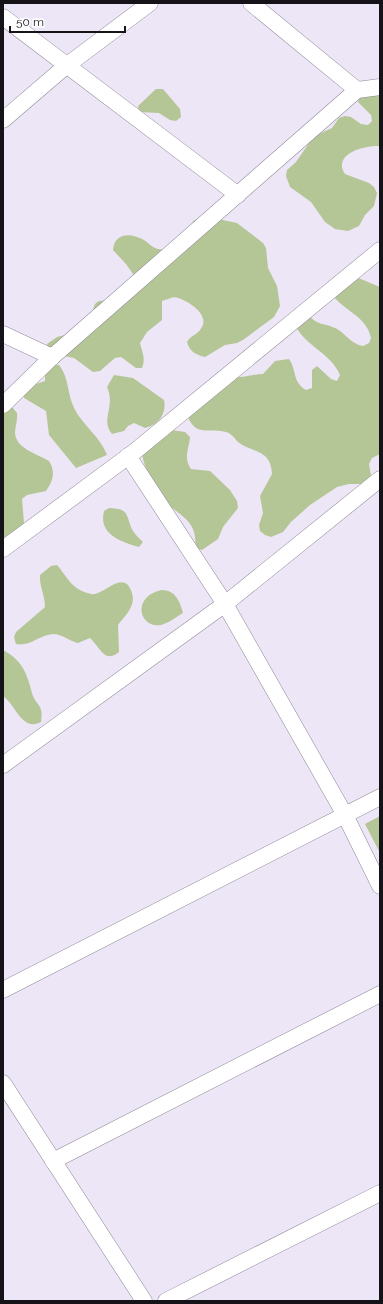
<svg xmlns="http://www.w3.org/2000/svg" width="383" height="1304" viewBox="0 0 383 1304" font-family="Raleway,sans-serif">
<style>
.green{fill:#b5c696}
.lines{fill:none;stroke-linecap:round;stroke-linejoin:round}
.minor-casing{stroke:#8e8896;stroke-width:17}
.minor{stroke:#fff;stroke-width:16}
</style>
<rect width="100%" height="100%" fill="#ede6f6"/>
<g class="green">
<polygon points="156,89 163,89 180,109 181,117 176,121 170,120 159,113 139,112 138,106"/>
<path d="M 378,94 L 380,95 L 380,146 C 364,145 332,154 345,174 L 369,183 L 374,187 L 377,193 L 374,206 L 365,215 L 359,226 L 348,231 L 335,229 L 325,222 L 311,202 L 290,187 L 286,176 L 287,170 L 296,162 L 314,136 L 332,128 L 339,118 L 345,116 L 351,117 L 361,124 L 368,125 L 372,121 L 371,115 L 358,102 L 360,96 Z"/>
<path d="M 199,218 L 218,219 L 237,223 L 263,243 L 266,248 L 268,268 L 277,286 L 280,306 L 274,317 L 243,340 L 237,343 L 225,345 L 205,357 C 196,355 189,351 187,342 C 190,336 196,335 200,330 C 213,315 186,299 174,297 L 162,301 L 162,320 L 147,332 L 140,343 C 142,352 146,358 142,368 L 136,368 L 121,357 L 115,358 L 100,371 L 93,372 L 74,358 L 54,354 L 49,350 L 47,344 L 57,337 L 69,334 L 93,314 C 93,293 110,302 122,305 L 127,302 L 133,274 L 126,264 L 113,250 C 114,234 129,232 142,239 C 147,241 152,248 158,249 C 161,250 167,249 170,249 L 192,227 L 193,221 Z"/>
<path d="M 356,277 L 380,287 L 380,454 L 372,458 L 369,464 L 371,476 L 361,484 L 349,484 L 337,487 L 310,505 L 291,522 L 283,532 L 271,537 L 265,535 L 260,531 L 259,525 L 263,513 L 260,496 L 272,474 C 271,449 252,453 238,442 C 234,438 232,434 226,432 C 208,427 196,438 187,415 L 232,376 C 242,379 252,374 263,374 L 275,361 L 289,359 C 297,370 292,382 306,390 L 312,388 L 312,370 L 317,366 L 331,379 L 337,381 L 340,375 C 331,353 305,346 295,325 L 308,315 C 320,327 324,322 337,329 C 347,335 351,344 363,346 L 369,343 L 371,338 C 367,316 343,311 331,293 Z"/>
<path d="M 52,364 L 59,365 C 69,377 67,393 74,408 C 83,426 100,436 107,455 L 76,468 L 49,435 L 46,411 L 24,398 L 24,392 L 33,385 L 45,381 L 45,374 Z"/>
<path d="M 114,375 L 133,378 L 164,400 C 167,414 158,425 145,428 L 134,423 L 128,426 L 124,431 L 112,434 C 100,419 116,407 107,387 Z"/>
<path d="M 3,405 L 13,408 L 17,413 C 18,420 15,426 15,433 C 16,449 38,454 49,461 C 56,472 53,481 46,491 L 27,495 L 22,499 L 25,535 C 19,544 14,554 3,556 Z"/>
<path d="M 171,430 L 185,432 L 190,437 C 189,450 183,457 191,469 L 210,471 L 230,490 L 237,501 L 238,508 L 223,527 L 218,539 L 202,550 L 195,548 C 199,517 174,515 159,495 C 150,483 146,470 142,455 Z"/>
<path d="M 109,508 C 127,509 126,512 131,527 C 133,533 139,538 143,542 L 139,547 C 121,542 98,534 104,511 Z"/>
<path d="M 57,565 C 69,579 71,589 91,594 C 103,597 124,567 132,593 C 136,606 125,616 118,625 L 119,652 C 104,664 100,647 90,638 L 78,643 C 69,641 62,634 53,634 C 39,635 30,647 16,644 L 14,637 L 16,632 L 45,607 C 45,595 39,586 40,575 L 51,566 Z"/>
<path d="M 162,590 C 175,590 180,601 183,613 C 176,617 169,623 161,625 C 139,629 131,596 162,590 Z"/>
<path d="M 3,650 C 22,660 27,673 32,693 C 36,707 44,703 41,722 C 22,732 16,705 3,696 Z"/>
<polygon points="380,816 380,853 365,824"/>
</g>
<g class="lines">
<g class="minor-casing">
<g id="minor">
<polyline points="251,3 357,90"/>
<polyline points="3,17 238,195"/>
<polyline points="3,120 66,66 150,3"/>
<polyline points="3,334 52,357"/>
<polyline points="3,405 52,357 357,90 380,87"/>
<polyline points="128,456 225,604 345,815 380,886"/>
<polyline points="3,549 134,452 380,250"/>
<polyline points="3,765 225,604 380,479"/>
<polyline points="3,990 380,797"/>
<polyline points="3,1083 144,1301"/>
<polyline points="53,1161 380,994"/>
<polyline points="166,1301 380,1193"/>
</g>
</g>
<use href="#minor" class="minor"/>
</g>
<rect width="383" height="1304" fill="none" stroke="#151318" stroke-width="8"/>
<path d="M10 26v6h115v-6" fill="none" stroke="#151318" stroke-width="2"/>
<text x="16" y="26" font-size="12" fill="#151318" stroke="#ffffff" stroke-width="3" paint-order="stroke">50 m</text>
</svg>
